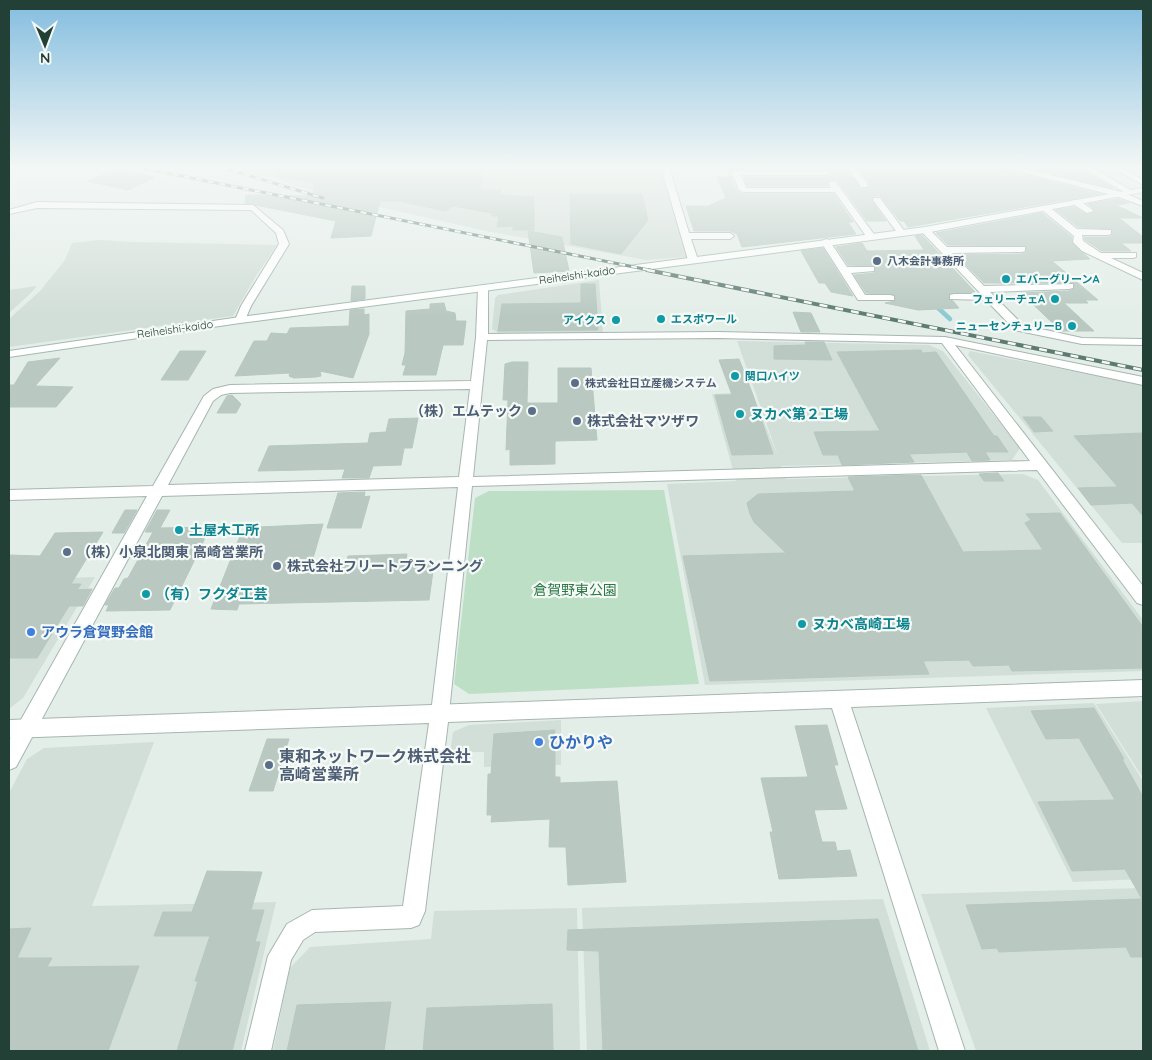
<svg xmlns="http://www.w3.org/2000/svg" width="1152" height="1060" viewBox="0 0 1152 1060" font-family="Quicksand,'Noto Sans JP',sans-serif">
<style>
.built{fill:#d2ded8}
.green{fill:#bddfc5}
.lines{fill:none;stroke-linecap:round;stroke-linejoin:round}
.stream{stroke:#8dcad2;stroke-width:4.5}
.building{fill:#b9c9c2;stroke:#b6c8c0}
.minor-casing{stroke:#a6b6b0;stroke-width:2}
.tertiary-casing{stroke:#a6b6b0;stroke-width:2}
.secondary-casing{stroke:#a2bab1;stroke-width:2}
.minor{fill:#fff;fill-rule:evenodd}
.tertiary{fill:#fff;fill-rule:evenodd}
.secondary{fill:#fff;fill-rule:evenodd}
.rail-far1-casing{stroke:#5e7b72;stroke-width:3}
.rail-casing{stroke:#5e7b72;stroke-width:4}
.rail-far1{stroke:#f5faf7;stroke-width:2;stroke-dasharray:6;stroke-linecap:butt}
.rail{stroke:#f5faf7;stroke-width:2.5;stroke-dasharray:8;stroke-linecap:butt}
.service-dot{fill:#5c6f8a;stroke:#f5faf7;stroke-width:2}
.culture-dot{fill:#0f9aa8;stroke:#f5faf7;stroke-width:2}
.shop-dot{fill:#3f7fe0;stroke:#f5faf7;stroke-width:2}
.labels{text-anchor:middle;stroke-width:4.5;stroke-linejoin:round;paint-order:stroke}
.far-service-label{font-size:11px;font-weight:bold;fill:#4e5e75;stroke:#f5faf7;text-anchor:start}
.far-street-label{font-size:11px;fill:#234037;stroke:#f5faf7}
.far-culture-label{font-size:11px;font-weight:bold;fill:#0d838f;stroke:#f5faf7;text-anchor:start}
.service-label{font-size:14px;font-weight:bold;fill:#4e5e75;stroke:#f5faf7;text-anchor:start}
.culture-label{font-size:14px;font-weight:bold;fill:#0d838f;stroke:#f5faf7;text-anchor:start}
.park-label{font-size:14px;fill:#2d7747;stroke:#f5faf7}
.shop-label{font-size:14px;font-weight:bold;fill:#366cbe;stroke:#f5faf7;text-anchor:start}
.near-shop-label{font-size:16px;font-weight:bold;fill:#366cbe;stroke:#f5faf7;text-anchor:start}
.near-service-label{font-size:16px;font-weight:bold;fill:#4e5e75;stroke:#f5faf7;text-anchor:start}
</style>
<rect width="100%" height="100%" fill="#e4eee9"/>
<g class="built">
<polygon points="237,167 660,167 686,257 646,260 486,231 330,196"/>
<polygon points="100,240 131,242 277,245 256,276 233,316 9,347 9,319 40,291 65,260 72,243"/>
<polygon points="599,280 603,333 500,334 492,329 495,298 498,295"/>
<polygon points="37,286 30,294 9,313 9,290"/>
<polygon points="737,341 929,345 943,351 1020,448 1012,460 781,466 786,479 1023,474 1038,480 1143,620 1143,671 705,685 667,484 736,481 712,394 752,392 779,459"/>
<polygon points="970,351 1143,385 1143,543 1122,543 968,355"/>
<polygon points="95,577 23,698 9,709 9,580"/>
<polygon points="1143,701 1143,778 1096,704"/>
<polygon points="1094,703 1143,781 1143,879 1073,882 986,708"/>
<polygon points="561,720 561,765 484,767 484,752 450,752 453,732 469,725"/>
<polygon points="154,742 92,906 276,902 241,1051 9,1051 9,793 27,759 44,748"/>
<polygon points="1143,888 1143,1051 976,1051 921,894"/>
<polygon points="883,899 930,1051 587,1051 582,908"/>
<polygon points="577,908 580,1051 273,1051 290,968 310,947 431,939 434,911"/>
</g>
<polygon class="green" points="664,490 699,684 469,694 454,684 475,498 489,491"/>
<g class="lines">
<polyline class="stream" points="935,305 950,319"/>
</g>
<g class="building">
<polygon points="277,167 484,167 480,190 501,190 500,195 534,197 534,230 513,230 513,226 497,227 499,216 492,216 492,213 453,206 445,211 399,201 380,201 371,236 331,238 336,221 245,203 246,195 313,196 314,182 276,176"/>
<polygon points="727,167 847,169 861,189 867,189 870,184 859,169 1000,168 1100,194 908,227 904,221 900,221 880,196 874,196 872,201 886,221 867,221 836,179 827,181 828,186 747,186 744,177 825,177 831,174 828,169 736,169 730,174 737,191 742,194 834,194 853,222 848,222 856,234 742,247 737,234 730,231 694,231 686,206 708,206 726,198 717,177 730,177"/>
<polygon points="1037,167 1079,167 1113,188 1029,168"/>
<polygon points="116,169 155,177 128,190 88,181"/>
<polygon points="570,194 642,194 648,220 621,254 571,244"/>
<polygon points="1118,199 1129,203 1116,205 1143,218 1119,218 1143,237 1143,243 1121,243 1131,251 1102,251 1085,240 1084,237 1109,237 1113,235 1112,229 1078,227 1056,210 1074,207 1088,215 1096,211 1088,204"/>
<polygon points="1042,213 1072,237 1072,243 1090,259 1052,261 1098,300 1085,300 1088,303 1064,303 1094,331 1061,331 1021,293 1069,291 1074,289 1074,283 984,283 956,255 1022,254 1027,252 1026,246 948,245 936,233"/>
<polygon points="528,231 562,237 569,271 534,273"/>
<polygon points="922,235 975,292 949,294 949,300 953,301 959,308 918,310 885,303 895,301 895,295 866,293 854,275 874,273 875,266 848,265 836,247 862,243 867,251 924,250 915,236"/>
<polygon points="823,248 853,296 831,292 825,283 819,283 801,251"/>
<polygon points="581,284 595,284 598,330 498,331 502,304 581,303"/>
<polygon points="352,286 365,286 365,299 351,301"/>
<polygon points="444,303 446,311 455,313 456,321 466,321 463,345 443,345 436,375 403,375 406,365 402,365 405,353 406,311 430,309 430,304"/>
<polygon points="364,309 364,315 369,314 369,334 353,378 320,371 321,376 316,377 294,378 289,376 290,373 235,376 254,341 267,341 271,333 287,334 290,328 349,326 350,310"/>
<polygon points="793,312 811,313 820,332 801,332"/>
<polygon points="805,342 824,342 832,360 774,359 774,346 806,345"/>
<polygon points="921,350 922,353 936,352 994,436 997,436 1008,452 985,452 990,460 972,461 967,452 909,454 914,462 842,465 838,455 823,455 814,432 880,431 837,352"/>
<polygon points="180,351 206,351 188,380 161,380"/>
<polygon points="60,358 35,386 73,387 56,407 9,407 9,385 14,385 28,362"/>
<polygon points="739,359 753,395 773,454 732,455 715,395 732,395 719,360"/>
<polygon points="512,362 528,362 527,403 558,403 558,368 591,368 597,440 555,441 555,464 510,465 510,449 506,450 508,400 503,400 505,364"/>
<polygon points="232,395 241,404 236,413 217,413 227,396"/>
<polygon points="1023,417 1041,417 1053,431 1034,432"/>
<polygon points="418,418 412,448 404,448 401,465 373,466 369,478 342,478 345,469 258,471 269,446 368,443 370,433 386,432 389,419"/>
<polygon points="1143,433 1143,516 1132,503 1091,505 1078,488 1118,487 1074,436"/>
<polygon points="998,473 1004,481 984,481 979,474"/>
<polygon points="921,475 963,552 1043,550 1025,523 1031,520 1026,514 1060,513 1143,627 1143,668 1012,671 1009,665 973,666 969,660 923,661 929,674 710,681 683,556 786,553 754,522 750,514 747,503 758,494 855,491 848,477"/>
<polygon points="365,492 364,497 370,496 361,528 327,528 338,493"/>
<polygon points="125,510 137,510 124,533 112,533"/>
<polygon points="157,510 170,510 160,528 210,527 198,553 170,610 106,611 109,605 105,605 115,588 119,588 124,579 128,578 153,532 145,532"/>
<polygon points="323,524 311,565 346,564 348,556 407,554 405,565 434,564 429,600 239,604 237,610 211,609 240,536 256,536 260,527"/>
<polygon points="103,532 71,584 81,584 77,590 92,589 83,606 69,606 37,658 9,658 9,555 40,556 55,533"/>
<polygon points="1094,708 1124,759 1122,759 1143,797 1143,957 1131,957 1126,947 999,952 997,948 982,949 966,905 1142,899 1125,869 1072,871 1038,802 1115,800 1079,738 1046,739 1031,711"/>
<polygon points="827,725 838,765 834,765 847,809 814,810 822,842 835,842 837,851 850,850 857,876 779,879 770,832 773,832 761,778 808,777 795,726"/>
<polygon points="555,730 555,777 560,777 560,783 617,781 626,882 568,885 566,847 549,847 550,819 491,822 492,815 487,815 488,774 491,774 494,734"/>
<polygon points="267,739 289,739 273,791 249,791"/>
<polygon points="207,871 262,872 251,910 264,910 255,942 260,942 232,1051 177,1051 198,981 195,981 210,936 154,936 163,912 192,912"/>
<polygon points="878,919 918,1051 603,1051 599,951 567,950 568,930"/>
<polygon points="31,928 17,958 52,958 47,967 139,966 108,1051 9,1051 9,929"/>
<polygon points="391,1002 384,1051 287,1051 297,1005"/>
<polygon points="552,1004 553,1051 423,1051 427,1008"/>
</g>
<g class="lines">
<g class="minor-casing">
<g id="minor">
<polygon points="661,167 669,167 689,233 730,233 734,236 730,239 691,239 698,260 696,262 688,260"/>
<polygon points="848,167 855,167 868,185 867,187 861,187"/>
<polygon points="1002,167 1017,167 1122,192 1143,201 1143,206 1116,196"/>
<polygon points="1081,167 1091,167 1131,190 1124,192"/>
<polygon points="1111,167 1121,167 1143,180 1143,185"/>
<polygon points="1136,167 1143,167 1143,171"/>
<polygon points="736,171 828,171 829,173 825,175 741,175 746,188 831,188 828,183 835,181 876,237 868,239 835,192 743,192 739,190 732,173"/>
<polygon points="874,198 880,198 906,233 905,235 899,235 873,200"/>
<polygon points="1073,200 1079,200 1094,211 1087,213 1073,204"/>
<polygon points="37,202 253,205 283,230 289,244 251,306 245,320 240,323 235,320 241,306 279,244 276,233 251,210 37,208 9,214 9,210"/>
<polygon points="1042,206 1048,206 1077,229 1111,230 1111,234 1108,235 1082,235 1083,241 1101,253 1136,253 1136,257 1133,258 1111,258 1143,273 1143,280 1082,251 1073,242 1074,236 1042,210"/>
<polygon points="922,228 928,228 947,247 1025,247 1025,251 1022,252 952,253 984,286 1073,284 1073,288 1069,289 990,292 1023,325 1082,338 1143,339 1143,345 1082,344 1019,331 1015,330 986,300 950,299 950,295 954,294 981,294 922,232"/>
<polygon points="826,239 829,240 847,267 874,267 874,271 851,273 865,295 890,295 894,296 894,300 858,300 821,242"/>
<polygon points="1143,680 1143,696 851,707 965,1051 939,1051 832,708 448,722 425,911 419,925 411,928 315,932 303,940 291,960 271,1051 245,1051 268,956 287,924 312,910 403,906 429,723 9,738 9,720"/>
</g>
</g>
<g class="tertiary-casing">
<path id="tertiary" d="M 483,285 L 488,288 L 488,334 L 718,332 L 945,337 L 1143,377 L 1143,385 L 955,345 L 1143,586 L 1143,605 L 1137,603 L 1037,470 L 472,486 L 449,713 L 447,719 L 440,722 L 433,719 L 431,713 L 458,487 L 162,496 L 16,767 L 9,770 L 9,741 L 147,496 L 9,500 L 9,490 L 153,486 L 204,396 L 213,389 L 230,385 L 471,381 L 476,337 L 478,288 ZM 718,338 L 942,343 L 1030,461 L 473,477 L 487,340 ZM 470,389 L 459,477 L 168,485 L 213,401 L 221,395 L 230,393 Z"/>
</g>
<g class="secondary-casing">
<polygon id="secondary" points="1143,188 1143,192 925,233 240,323 9,357 9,351 240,317 925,227"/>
</g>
<use href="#minor" class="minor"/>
<use href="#tertiary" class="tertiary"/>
<use href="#secondary" class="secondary"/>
<g class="rail-far1-casing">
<g id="rail-far1">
<polyline points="137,167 654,271"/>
<polyline points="221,167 323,198"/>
</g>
</g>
<g class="rail-casing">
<polyline id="rail" points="647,270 1143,370"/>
</g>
<use href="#rail-far1" class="rail-far1"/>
<use href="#rail" class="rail"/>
</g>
<linearGradient id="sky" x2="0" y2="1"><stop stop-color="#83bddf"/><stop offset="0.53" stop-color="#f3f7f5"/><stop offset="1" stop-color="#f3f7f5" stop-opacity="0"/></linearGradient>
<rect width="1152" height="316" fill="url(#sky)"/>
<g class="service-dot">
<circle cx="877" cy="261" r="5"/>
<circle cx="575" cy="383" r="5"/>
<circle cx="532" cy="411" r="5"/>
<circle cx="577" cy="421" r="5"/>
<circle cx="67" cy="552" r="5"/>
<circle cx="277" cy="566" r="5"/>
<circle cx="269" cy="765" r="5"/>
</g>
<g class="culture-dot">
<circle cx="1006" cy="279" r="5"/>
<circle cx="1055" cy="299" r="5"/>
<circle cx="661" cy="319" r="5"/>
<circle cx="616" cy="320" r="5"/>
<circle cx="1072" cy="326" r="5"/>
<circle cx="735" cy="376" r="5"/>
<circle cx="740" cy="414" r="5"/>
<circle cx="179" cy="530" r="5"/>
<circle cx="146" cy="594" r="5"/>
<circle cx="802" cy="624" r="5"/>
</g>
<g class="shop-dot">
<circle cx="31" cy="632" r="5"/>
<circle cx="539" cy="742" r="5"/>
</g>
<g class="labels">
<g class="far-service-label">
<text x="887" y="265">八木会計事務所</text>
<text x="585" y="387">株式会社日立産機システム</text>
</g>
<g class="far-street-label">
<text transform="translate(577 275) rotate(-8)" y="4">Reiheishi-kaido</text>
<text transform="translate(175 329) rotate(-8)" y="4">Reiheishi-kaido</text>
</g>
<g class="far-culture-label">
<text x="1016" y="283">エバーグリーンA</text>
<text x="1045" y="303" text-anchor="end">フェリーチェA</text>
<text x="671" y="323">エスポワール</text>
<text x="606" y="324" text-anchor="end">アイクス</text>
<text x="1062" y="330" text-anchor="end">ニューセンチュリーB</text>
<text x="745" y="380">関口ハイツ</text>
</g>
<g class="service-label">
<text x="522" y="416" text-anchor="end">（株）エムテック</text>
<text x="587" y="426">株式会社マツザワ</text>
<text x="77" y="557">（株）小泉北関東 高崎営業所</text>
<text x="287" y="571">株式会社フリートプランニング</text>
</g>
<g class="culture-label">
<text x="750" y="419">ヌカべ第２工場</text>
<text x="189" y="535">土屋木工所</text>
<text x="156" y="599">（有）フクダ工芸</text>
<text x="812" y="629">ヌカべ高崎工場</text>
</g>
<g class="park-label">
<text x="575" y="595">倉賀野東公園</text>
</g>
<g class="shop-label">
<text x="41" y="637">アウラ倉賀野会館</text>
</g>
<g class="near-shop-label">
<text x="549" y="748">ひかりや</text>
</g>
<g class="near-service-label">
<text x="279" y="762">東和ネットワーク株式会社<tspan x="279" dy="18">高崎営業所</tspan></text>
</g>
</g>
<rect width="1152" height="1060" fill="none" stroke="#234037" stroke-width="20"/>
<g transform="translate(45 45) rotate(179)" stroke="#f5faf7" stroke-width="4" paint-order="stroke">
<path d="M0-4L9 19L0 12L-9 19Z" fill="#234037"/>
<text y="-8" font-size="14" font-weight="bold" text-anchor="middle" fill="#234037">N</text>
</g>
</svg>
